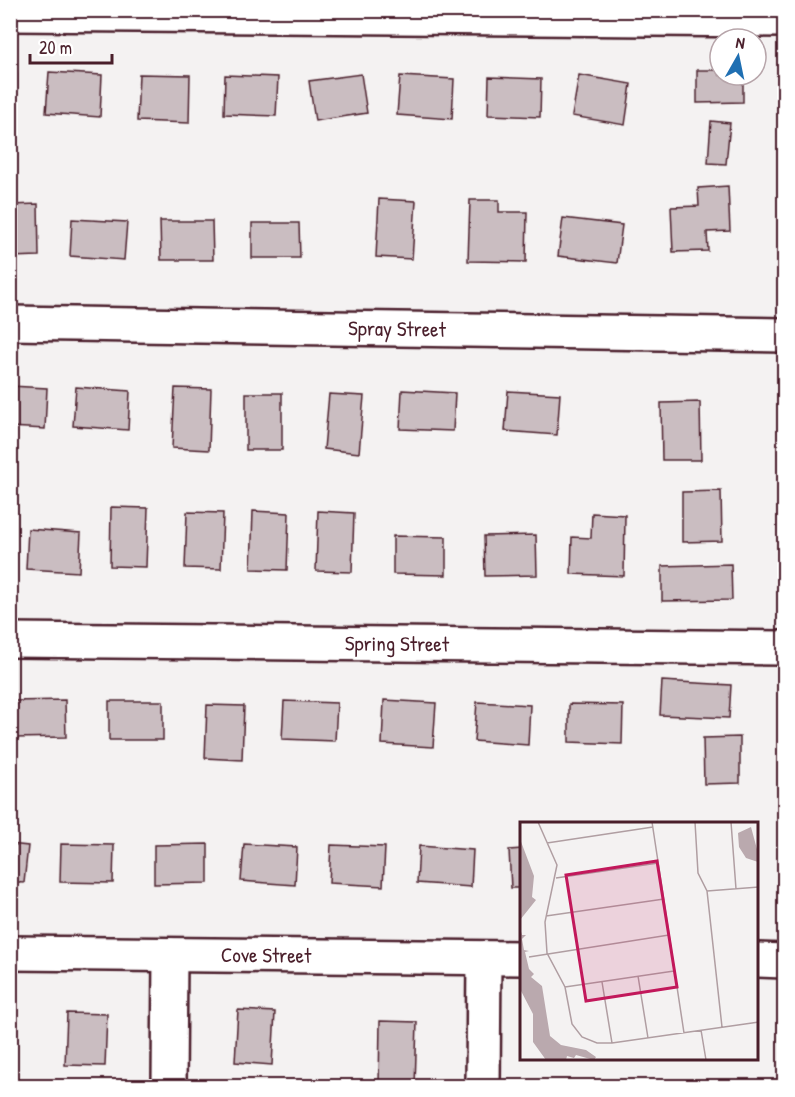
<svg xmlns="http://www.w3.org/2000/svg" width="795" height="1097" viewBox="0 0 795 1097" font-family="'Patrick Hand',sans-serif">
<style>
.building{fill:#cabdc1;stroke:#4a1f2b;stroke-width:1.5}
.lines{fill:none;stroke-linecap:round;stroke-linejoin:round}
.minor-casing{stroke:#4a1f2b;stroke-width:38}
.minor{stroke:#fff;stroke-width:33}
.labels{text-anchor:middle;stroke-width:6;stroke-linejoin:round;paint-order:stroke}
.street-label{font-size:21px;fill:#4a1f2b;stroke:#fff}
.inset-road{fill:none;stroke:#b09ea2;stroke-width:1.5}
.view{fill:#c2185b;fill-opacity:0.15;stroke:#c2185b;stroke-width:3}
.inset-edge{fill:none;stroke:#4a1f2b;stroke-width:3}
</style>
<rect width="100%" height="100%" fill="#f4f2f2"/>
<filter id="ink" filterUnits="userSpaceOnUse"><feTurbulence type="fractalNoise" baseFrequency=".0167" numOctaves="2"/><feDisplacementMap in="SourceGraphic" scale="12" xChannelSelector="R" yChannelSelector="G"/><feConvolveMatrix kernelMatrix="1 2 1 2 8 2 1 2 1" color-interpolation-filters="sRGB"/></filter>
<g filter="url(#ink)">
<g class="building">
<polygon points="697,70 720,70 720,75 743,75 743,102 697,103"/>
<polygon points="49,72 102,75 100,117 46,113"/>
<rect x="10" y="73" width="7" height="39"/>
<polygon points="139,74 190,75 189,123 137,121"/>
<polygon points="361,74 367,113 315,121 309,81"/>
<polygon points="225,75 278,77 276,116 224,114"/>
<polygon points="579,75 631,84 625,125 572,116"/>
<polygon points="400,76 454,79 452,119 397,115"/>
<polygon points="489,77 541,79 540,117 488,115"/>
<polygon points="711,121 730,123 726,164 708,163"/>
<polygon points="728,186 730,231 707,232 708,251 673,252 671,207 699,206 698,188"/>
<polygon points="379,199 416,201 412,259 376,257"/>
<polygon points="470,200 499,200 499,212 527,212 526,262 468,261"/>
<polygon points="38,204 39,256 10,257 10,205"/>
<polygon points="563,218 622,225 617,263 558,256"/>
<polygon points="72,219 127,222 124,260 70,256"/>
<polygon points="160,221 212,221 213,260 161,260"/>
<polygon points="252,223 299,223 300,258 252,258"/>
<polygon points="10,386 47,388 45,429 10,427"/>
<polygon points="76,387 130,391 128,430 73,426"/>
<polygon points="175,388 211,389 209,450 172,448"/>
<polygon points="402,390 455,393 453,431 400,429"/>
<polygon points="508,391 560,394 557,435 505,431"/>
<rect x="246" y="393" width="36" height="57"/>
<polygon points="329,394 364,396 359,453 324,449"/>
<polygon points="700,402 701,460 662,460 661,403"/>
<polygon points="721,491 722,541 682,542 682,492"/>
<polygon points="111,507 148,508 146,567 110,566"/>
<polygon points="253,511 289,513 287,570 251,569"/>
<polygon points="318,511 354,513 352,572 316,571"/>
<polygon points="187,512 223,513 221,569 185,568"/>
<polygon points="592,513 625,515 624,576 571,574 572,537 591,538"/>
<polygon points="28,529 81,533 79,572 26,569"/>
<polygon points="536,535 537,575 485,576 484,536"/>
<polygon points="393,536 446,537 446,575 393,574"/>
<polygon points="731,564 732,600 662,601 662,566"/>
<polygon points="662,681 731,685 729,718 660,715"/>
<polygon points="65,700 66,737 13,738 12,701"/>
<polygon points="384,700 436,703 433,747 382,744"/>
<rect x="109" y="701" width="54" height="39"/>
<polygon points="284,701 337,703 335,741 282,739"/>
<polygon points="477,702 530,705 528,745 474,741"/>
<polygon points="569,704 623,705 622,744 569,742"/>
<polygon points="207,705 244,706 242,760 205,758"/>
<polygon points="740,737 740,783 704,784 703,738"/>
<polygon points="10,844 28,846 24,883 10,882"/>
<polygon points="61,844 114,845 113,883 60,882"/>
<polygon points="208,844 208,883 154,884 154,845"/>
<polygon points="244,844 297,847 295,885 241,881"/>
<polygon points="331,845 385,847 383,886 329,883"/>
<polygon points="419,846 473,850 471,887 417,883"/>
<polygon points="522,849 522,888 511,888 509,850"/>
<polygon points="238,1010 275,1012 272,1065 235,1062"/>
<polygon points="67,1013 107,1014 105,1066 65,1065"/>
<polygon points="380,1021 417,1022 415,1086 379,1086"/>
</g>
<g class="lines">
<g class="minor-casing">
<g id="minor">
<polyline points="10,14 784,20"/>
<path id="s1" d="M 10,323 L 784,335"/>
<path id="s2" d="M 10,640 L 784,648"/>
<path id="s3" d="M 10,953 L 522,958"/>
<polyline points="758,960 784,961"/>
<polyline points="169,1086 170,955"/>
<polyline points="483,1086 484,958"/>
</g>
</g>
<use href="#minor" class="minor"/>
</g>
</g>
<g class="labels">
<g class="street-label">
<text dy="7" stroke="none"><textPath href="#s1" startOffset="387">Spray Street</textPath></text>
<text dy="7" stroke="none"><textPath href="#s2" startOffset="387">Spring Street</textPath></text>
<text dy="7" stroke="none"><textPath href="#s3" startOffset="256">Cove Street</textPath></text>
</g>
</g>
<g transform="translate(520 822)">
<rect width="238" height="238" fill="#f4f2f2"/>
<path d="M 231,5 L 238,31 L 238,40 L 226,36 L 219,25 L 218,11 ZM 0,17 L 14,54 L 12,75 L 16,78 L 0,98 ZM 0,106 L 2,113 L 6,113 L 2,117 L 4,128 L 9,129 L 5,130 L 9,147 L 14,152 L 11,155 L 22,164 L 30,214 L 41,223 L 66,228 L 76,235 L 74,238 L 56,233 L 54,236 L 47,234 L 46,238 L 26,238 L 13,220 L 13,192 L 0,167 Z" fill="#baa9ae"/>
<path class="inset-road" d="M 18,0 L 37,43 L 25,100 L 27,131 L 45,165 L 52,202 L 62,215 L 77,221 L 92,221 L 239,200M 132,0 L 164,211M 175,0 L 178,51 L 187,69 L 202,205M 211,0 L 216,67M 27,21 L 133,5M 36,56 L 138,41M 187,69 L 239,65M 26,94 L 144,77M 9,135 L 149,113M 118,154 L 128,216M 82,160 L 92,221M 45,165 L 154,149M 181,208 L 186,238"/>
<path class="view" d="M 137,39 L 157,165 L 66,179 L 46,53 Z"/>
<rect width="238" height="238" class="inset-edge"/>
</g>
<rect width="795" height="1097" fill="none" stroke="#fff" stroke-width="36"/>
<rect x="18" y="18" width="759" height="1061" fill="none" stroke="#4a1f2b" stroke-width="2" filter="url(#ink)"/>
<g transform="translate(738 57) rotate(9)"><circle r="28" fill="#ffffff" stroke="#b7a5aa" stroke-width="1.5"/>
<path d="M0-4.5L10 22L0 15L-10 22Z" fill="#1f6fb2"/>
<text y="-9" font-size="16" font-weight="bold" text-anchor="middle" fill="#4a1f2b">N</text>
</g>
<path d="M30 54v9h82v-9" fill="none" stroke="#4a1f2b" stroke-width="3"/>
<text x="39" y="54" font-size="18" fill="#4a1f2b" stroke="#ffffff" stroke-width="4.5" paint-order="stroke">20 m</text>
</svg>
